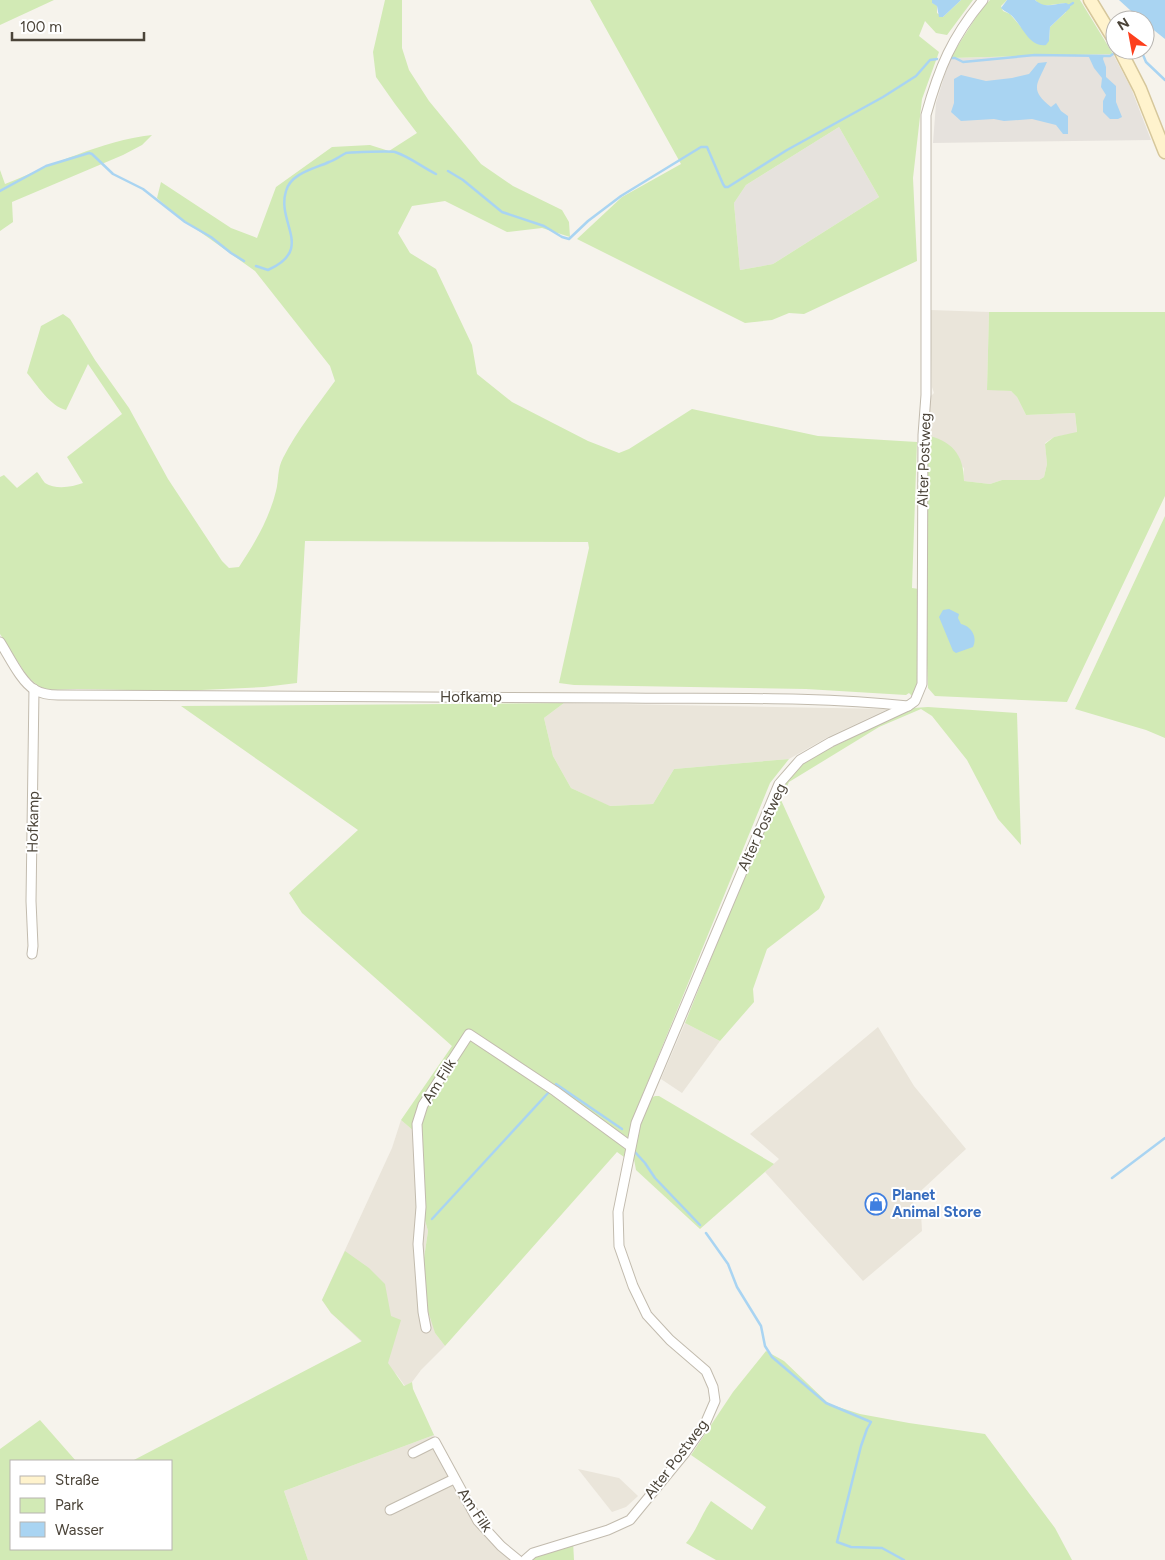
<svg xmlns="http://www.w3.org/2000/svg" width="1165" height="1560" viewBox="0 0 1165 1560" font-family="Figtree,sans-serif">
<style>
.residential{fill:#eae5da}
.industrial{fill:#e6e2dd}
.green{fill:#d2eab5;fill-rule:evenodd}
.water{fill:#a9d4f2}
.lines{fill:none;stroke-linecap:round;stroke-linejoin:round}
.stream{stroke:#a9d4f2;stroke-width:2.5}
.street-casing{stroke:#c2bbae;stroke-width:11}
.secondary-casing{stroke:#d6c79b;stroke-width:15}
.street{stroke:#fff;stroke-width:9}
.secondary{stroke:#fff3cd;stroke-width:12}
.labels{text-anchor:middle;stroke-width:4;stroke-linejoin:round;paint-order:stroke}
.street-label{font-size:15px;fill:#4b4439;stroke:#fff}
.shop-label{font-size:15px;font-weight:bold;fill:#366cbe;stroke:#fff;text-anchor:start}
</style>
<rect width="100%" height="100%" fill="#f6f3ec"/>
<g class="residential">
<polygon points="930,310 989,312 987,389 1011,391 1017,397 1026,415 1075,413 1077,433 1054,437 1045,443 1047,464 1044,477 1039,480 1002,480 990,484 964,481 964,468 925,435 928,399 934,393 932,387"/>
<polygon points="564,703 888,709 828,737 789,759 674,769 653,804 609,806 571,788 553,756 544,718"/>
<polygon points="685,1023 720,1041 682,1093 661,1079"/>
<polygon points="878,1027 914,1086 966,1149 911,1200 921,1213 922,1231 863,1281 765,1172 779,1159 750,1134"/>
<polygon points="401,1120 422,1138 424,1217 428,1231 423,1265 435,1333 445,1346 421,1370 412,1382 405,1386 397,1375 331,1313 322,1300 392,1148"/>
<polygon points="434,1435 482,1520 519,1560 308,1560 284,1491"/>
<polygon points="578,1469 619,1478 638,1496 626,1507 612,1512"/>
</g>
<g class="industrial">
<polygon points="1113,54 1131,88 1151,140 933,143 936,103 950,58"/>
<polygon points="839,127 879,197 773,264 740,270 734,203 746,185"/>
</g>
<g class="green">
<polygon points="0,0 54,0 0,25"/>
<path d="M 385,0 L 402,0 L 402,48 L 409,70 L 429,101 L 481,164 L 513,186 L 562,210 L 569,222 L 570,237 L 542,228 L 507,232 L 445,201 L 412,206 L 398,233 L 410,253 L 436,269 L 472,345 L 477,374 L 512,402 L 588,441 L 619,453 L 629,449 L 692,409 L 818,436 L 917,442 L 912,588 L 919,589 L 917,681 L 916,691 L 913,697 L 909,693 L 906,695 L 806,689 L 574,685 L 559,683 L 589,548 L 588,542 L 305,541 L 297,683 L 264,687 L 180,691 L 77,689 L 48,690 L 38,686 L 27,676 L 0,634 L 0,477 L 4,475 L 17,488 L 37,472 C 40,475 43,481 45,483 C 56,490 72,487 83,483 L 67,457 L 122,414 L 88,364 L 66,410 C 50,406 37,385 27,373 L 41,326 L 63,314 L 70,319 L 95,360 L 129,408 L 168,479 L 222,561 L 229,568 L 239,567 C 255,543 269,519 276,491 C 279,480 277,469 283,458 C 297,430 317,406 335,381 L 330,366 L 255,271 L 175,214 L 157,198 L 161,182 L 231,228 L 257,238 L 276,187 L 332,147 L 370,145 L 389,151 L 417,133 L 395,104 L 376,77 L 373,52 Z"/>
<path d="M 590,0 L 932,0 L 932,3 L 937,5 L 937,13 L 943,17 L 961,0 L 973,0 L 947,35 L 936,33 L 925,21 L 919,36 L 939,52 L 922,99 L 913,178 L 917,261 L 804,314 L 789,313 L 772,320 L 745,323 L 577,239 L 622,197 L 681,164 ZM 839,127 L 879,197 L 773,264 L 740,270 L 734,203 L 746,185 Z"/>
<polygon points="990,0 1007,0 1001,6 1003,11 1010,14 1021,27 1049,41 1050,27 1066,12 1066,3 1042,6 1035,0 1080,0 1113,54 950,58 980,11"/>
<path d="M 152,135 L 142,145 L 123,155 L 12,202 L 13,222 L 0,231 L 0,170 L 5,184 C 52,165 101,141 152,135 Z"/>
<path d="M 989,312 L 1165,312 L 1165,496 L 1067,702 L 935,696 L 928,688 L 925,610 L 925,435 C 951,440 964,454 964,481 L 990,484 L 1002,480 L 1039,480 L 1044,477 L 1047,464 L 1045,444 L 1054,437 L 1077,432 L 1075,413 L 1026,415 L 1017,397 L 1011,391 L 987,390 Z"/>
<polygon points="1165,516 1165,738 1146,730 1075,709"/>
<polygon points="564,703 544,718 553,756 571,788 610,806 653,804 674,769 789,759 770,783 633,1118 624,1157 617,1152 445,1346 435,1333 428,1311 423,1265 428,1231 424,1217 422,1138 401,1120 452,1046 302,913 289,893 358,830 181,706"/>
<polygon points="928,707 1017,713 1021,845 998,819 967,760 932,716 921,709 879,727 789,782 781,800 825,897 819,909 767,949 753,989 754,1002 720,1041 685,1023 758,841 784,783 801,764 812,757 913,708"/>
<polygon points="655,1096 659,1096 774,1164 700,1229 636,1170 633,1154 639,1125 651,1098"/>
<polygon points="345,1251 369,1268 385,1284 391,1316 401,1320 388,1363 404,1386 412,1382 413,1389 434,1435 284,1491 308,1560 0,1560 0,1449 40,1420 76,1461 11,1461 11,1549 171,1549 171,1461 132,1461 362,1341 331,1313 322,1300"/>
<path d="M 766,1351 L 784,1361 L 829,1404 L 860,1414 L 909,1423 L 985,1434 L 1055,1528 L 1072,1560 L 716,1560 L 686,1543 C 697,1530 701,1515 711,1501 L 752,1530 L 766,1507 L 691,1455 L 733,1392 Z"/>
<polygon points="573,1541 574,1560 525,1560"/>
</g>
<g class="water">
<polygon points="932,0 961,0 943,17 939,17 937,6 932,3"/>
<path d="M 1007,0 L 1035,0 C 1046,9 1053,4 1066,3 L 1070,5 L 1070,8 L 1050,27 L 1049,41 L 1046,45 C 1029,48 1022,25 1011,15 C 1007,12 1004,11 1001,8 Z"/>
<polygon points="1119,0 1165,0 1165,39 1145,23 1145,20 1141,20"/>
<polygon points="1088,55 1104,55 1103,59 1106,67 1106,77 1116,86 1116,102 1122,117 1118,119 1110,119 1103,112 1103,101 1106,95 1101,87 1102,78 1094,68"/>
<path d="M 1047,62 C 1037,85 1029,89 1051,107 L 1056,103 L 1061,111 L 1068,116 L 1068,134 L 1063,134 L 1056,125 L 1032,119 L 1004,121 L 994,119 L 961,121 L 951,112 L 954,103 L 954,79 L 961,75 L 986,81 L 1012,78 L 1029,74 L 1038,63 Z"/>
<path d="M 949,609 L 959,614 L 958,618 L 961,624 C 971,626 978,637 973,647 L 956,653 L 953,651 L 939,617 L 943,610 Z"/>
</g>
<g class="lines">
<g class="stream">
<polyline points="1070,5 1073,3"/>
<polyline points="1141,50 1146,62 1165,80"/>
<polyline points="951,58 955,58 963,62 1035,55 1110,56 1113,54"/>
<polyline points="448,171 463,180 502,212 544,226 562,237 569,239 588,221 621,196 701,147 707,147 723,184 725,187 728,187 787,150 883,97 916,76 930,60 937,59"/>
<polyline points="0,191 46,166 89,153 92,154 113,174 143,189 185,222 211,237 231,253 244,261"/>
<path d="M 256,266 L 268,270 C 315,249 276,223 286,191 C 291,173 314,169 329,162 C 335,160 340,156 346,153 C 351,152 391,151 395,152 C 410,157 422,167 436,174"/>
<polyline points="556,1084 622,1129"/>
<polyline points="634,1151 645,1163 655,1178 700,1225"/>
<polyline points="1112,1178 1165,1138"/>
<polyline points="432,1219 548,1093"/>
<polyline points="706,1233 728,1264 737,1287 761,1326 765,1346 772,1357 826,1403 871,1422 867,1429 861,1446 837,1542 851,1547 882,1548 904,1560"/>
</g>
<g class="street-casing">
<g id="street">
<path d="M 0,642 C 9,656 21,682 35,690 C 42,694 50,695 58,695 C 247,697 437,696 626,698 C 720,699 815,696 908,706"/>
<polyline points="32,954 33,946 31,901 34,689"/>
<polyline points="426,1328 423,1312 418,1244 421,1207 417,1124 423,1105 469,1034 555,1091 630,1146"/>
<polyline points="413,1453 435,1442 478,1521 501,1546 518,1560"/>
<polyline points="390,1510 454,1479"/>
<path d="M 525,1560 L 533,1553 L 608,1530 L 630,1520 L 685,1453 L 705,1424 L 715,1401 L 713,1387 L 706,1371 L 670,1340 L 647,1315 L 633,1286 L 619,1246 L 618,1212 L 636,1123 L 779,784 L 800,760 L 831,742 L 908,706 L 915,701 L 922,684 L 923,435 L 926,395 L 926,115 C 939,68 952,37 983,0"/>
</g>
</g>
<g class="secondary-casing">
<g id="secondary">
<polyline points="1090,0 1115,41"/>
<polyline points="1120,50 1140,89 1165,152"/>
</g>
</g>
<use href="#street" class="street"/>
<use href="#secondary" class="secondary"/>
</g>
<defs>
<g id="shop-ring" transform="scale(1.125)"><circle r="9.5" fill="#fff" stroke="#3f7fe0" stroke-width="1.5"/><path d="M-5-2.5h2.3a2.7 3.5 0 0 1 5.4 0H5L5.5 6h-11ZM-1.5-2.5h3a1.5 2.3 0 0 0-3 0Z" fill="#3f7fe0"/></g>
</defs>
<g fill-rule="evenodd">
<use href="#shop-ring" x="876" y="1204"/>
</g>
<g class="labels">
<g class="street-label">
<text transform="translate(924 460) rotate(-88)" y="5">Alter Postweg</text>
<text x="471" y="702">Hofkamp</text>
<text transform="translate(33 822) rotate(-89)" y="5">Hofkamp</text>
<text transform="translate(762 827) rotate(-65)" y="5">Alter Postweg</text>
<text transform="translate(439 1081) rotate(-58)" y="5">Am Filk</text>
<text transform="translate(676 1459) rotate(-53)" y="5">Alter Postweg</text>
<text transform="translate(475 1510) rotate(56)" y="5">Am Filk</text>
</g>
<g class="shop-label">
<text x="892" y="1200">Planet<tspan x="892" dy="17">Animal Store</tspan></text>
</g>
</g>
<rect x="10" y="1460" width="162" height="90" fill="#ffffff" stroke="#b7b4b0"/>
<rect x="20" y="1476" width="25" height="8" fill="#fff3cd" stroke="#b7b4b0"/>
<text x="55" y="1485" font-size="15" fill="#4b4439">Straße</text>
<rect x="20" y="1498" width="25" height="15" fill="#d2eab5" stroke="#b7b4b0"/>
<text x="55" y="1510" font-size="15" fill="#4b4439">Park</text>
<rect x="20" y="1522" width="25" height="15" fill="#a9d4f2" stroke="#b7b4b0"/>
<text x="55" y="1535" font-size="15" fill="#4b4439">Wasser</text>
<g transform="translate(1130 35) rotate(328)"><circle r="24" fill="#ffffff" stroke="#b7b4b0"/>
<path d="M0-4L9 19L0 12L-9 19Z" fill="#fc3f1d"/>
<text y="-8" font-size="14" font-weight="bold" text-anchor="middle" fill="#4b4439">N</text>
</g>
<path d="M12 32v8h132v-8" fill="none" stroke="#4b4439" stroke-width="2.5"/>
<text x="20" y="32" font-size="15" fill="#4b4439" stroke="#ffffff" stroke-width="4" paint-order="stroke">100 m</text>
</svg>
